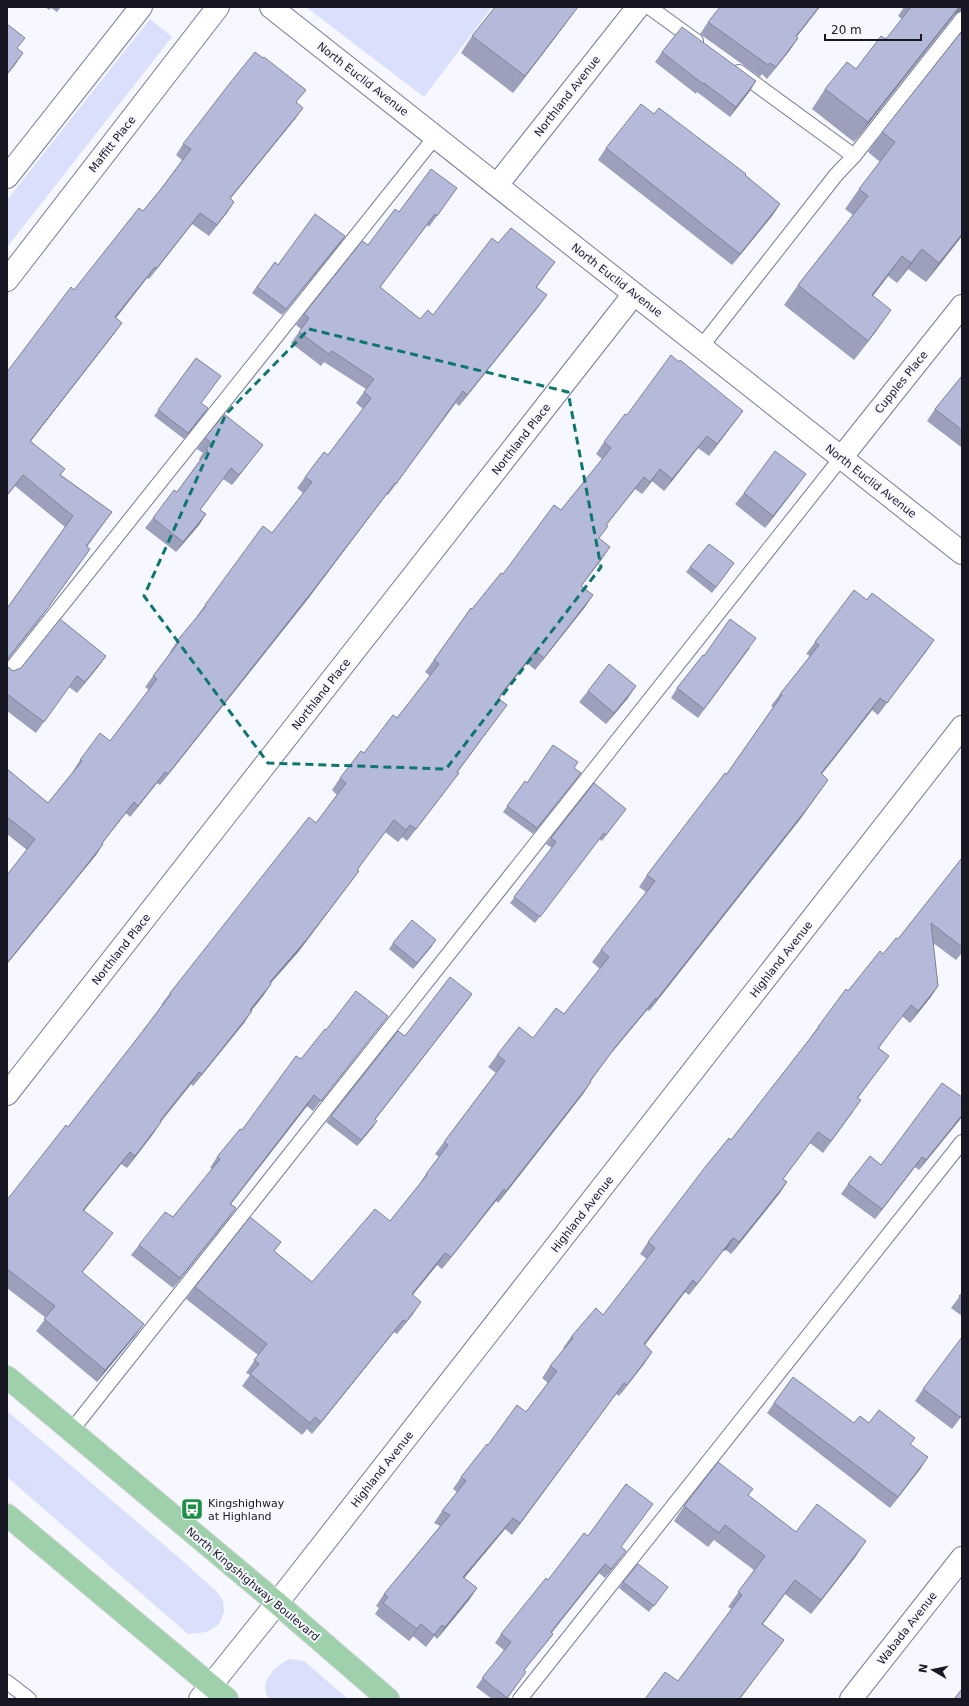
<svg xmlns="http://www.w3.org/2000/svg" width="969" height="1706" viewBox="0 0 969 1706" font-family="'DejaVu Sans',sans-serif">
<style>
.green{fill:#dae0fc}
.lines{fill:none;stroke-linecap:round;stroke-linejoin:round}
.service-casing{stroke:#777c99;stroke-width:16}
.minor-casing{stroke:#777c99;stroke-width:24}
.primary-casing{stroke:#d5d5d8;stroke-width:24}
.service{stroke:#fff;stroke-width:14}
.minor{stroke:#fff;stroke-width:22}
.primary{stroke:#9ed1ab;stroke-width:22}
.wall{fill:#9ca0bb}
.shaded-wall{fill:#7f8299}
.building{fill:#b5bada;stroke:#7f8299}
.marked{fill:none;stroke:#0f766e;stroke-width:3;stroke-dasharray:8 5;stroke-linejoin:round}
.labels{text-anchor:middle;stroke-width:4;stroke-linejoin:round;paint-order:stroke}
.street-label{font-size:11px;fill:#171824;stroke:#f7f8ff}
.poi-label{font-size:11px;fill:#171824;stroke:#f7f8ff;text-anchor:start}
</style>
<rect width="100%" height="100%" fill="#f7f8ff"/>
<g class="green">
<polygon points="306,7 492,7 424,97"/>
<polygon points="150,19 172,37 7,247 7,200"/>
<polygon points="7,1411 177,1556 217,1592 223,1601 224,1612 219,1624 207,1632 188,1634 7,1477"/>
<path d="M 290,1659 L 304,1661 L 348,1699 L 269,1699 C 257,1682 276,1665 290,1659 Z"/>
</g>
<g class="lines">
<g class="service-casing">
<g id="service">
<polyline points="649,7 696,41"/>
<polyline points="739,72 854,156 962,19"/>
<polyline points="701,347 836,175 854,156"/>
<polyline points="7,674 435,137"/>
<polyline points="71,1431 841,458"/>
<polyline points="7,1682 29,1699"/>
<polyline points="520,1699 962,1142"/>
</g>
</g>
<g class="minor-casing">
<g id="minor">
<polyline points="271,7 962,553"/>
<polyline points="7,177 141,7"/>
<polyline points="497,185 638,7"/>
<polyline points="7,280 218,7"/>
<polyline points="841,458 962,306"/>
<polyline points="7,1094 634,294"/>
<polyline points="200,1699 277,1603 962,727"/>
<polyline points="851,1699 962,1558"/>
</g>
</g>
<g class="primary-casing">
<g id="primary">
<polyline points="7,1377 277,1603 388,1699"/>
<polyline points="7,1515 227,1699"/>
</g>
</g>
<use href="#service" class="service"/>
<use href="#minor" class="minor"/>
<use href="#primary" class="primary"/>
</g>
<g class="wall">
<polygon points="45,7 61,7 57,12 51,8 49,10"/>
<polygon points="904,7 962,7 962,11 955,14 854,142 812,109 825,89 856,69 886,39 902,19 898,16"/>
<polygon points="567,22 513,93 461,53 472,36"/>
<polygon points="708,22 796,37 798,38 790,50 767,79 762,74 760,77 700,34"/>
<polygon points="962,31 962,236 926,282 908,269 897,283 888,276 873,296 877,330 854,360 784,305 798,285 853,215 845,209 859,189 880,162 868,152 882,132"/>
<polygon points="662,52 756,81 730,117 697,92 696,94 655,62"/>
<polygon points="297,103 303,108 295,119 230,199 234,202 209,236 192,224 149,279 147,278 116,318 122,323 114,334 31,441 61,475 112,512 87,547 39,620 8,659 8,607 65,527 15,486 74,290 143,211 161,189 182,160 176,155 183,144"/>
<polygon points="654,114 745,175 780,204 772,216 732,265 598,160 606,148"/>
<polygon points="457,188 429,227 427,225 380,287 420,319 433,315 498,243 555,262 537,287 539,306 459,406 456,403 388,495 387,494 307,600 160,785 157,783 130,817 126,813 102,843 103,844 96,855 74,882 7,964 7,875 27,850 7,834 7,769 48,803 73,772 73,771 80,760 110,741 149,690 145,687 170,653 170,652 177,641 198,616 197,616 205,605 272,533 303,493 297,488 305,477 328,455 363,409 356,403 366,389 324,362 321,366 291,343 301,329 296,325 304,314 368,245 399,212"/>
<polygon points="341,242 282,315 252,293 275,262 278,265"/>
<polygon points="196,358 201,403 204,414 184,439 154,416"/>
<polygon points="962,376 962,446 961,447 927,421 935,409"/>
<polygon points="743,411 709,456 698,448 664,491 652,481 642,494 635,489 606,525 599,538 602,559 581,586 593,595 585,607 535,670 527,663 499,698 499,699 507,705 457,772 450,785 407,841 402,837 398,842 385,832 357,870 359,871 299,951 271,983 271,984 263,996 251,1011 244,1023 193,1086 191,1084 161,1122 153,1134 127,1168 121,1164 84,1210 104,1245 82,1272 144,1324 135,1336 97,1382 36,1331 46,1318 7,1288 7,1200 68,1127 139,1036 162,1005 161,1005 170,993 316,823 337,795 332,790 340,778 397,718 430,676 425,672 471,608 472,609 561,510 602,459 596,454 604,442 627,415"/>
<polygon points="205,438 263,445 255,455 232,485 223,479 200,510 206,514 199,525 176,552 145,528 153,518 177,492 200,460 199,459 203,453 197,449"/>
<polygon points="798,485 765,528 735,504 744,493"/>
<polygon points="690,567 730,569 712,593 686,572"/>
<polygon points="867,600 934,640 878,715 872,710 830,764 822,774 828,780 801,818 649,1011 647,1010 608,1057 591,1081 583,1094 498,1203 496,1201 442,1269 437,1265 412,1295 413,1314 397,1334 394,1332 312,1434 307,1429 302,1435 242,1386 250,1375 246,1373 258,1355 186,1299 195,1287 281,1242 274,1251 312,1282 390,1221 418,1186 426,1174 439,1157 435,1154 496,1073 488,1067 497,1055 533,1038 564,1014 600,969 592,962 601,950 646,892 639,887 647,875 726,775 773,707 771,706 780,694 810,656 806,654 815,642"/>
<polygon points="750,648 698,718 671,698 677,688 704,656"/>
<polygon points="106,656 98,667 77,693 69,687 36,733 7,711 7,666 13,671"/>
<polygon points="588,691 628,698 606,724 579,702"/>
<polygon points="574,768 581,773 533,834 503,812 525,781 527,783"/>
<polygon points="626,809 602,841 599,839 535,923 510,903 552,848 546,844 551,838"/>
<polygon points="962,858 962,953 956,960 933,943 938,986 930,998 910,1023 902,1016 879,1048 889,1056 858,1098 853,1112 823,1153 810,1143 783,1179 787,1182 779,1194 731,1254 726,1250 723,1251 689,1295 685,1292 645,1345 652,1352 644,1364 619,1396 616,1394 512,1535 505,1529 464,1578 477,1588 469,1600 437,1639 434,1636 426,1647 413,1636 409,1641 375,1614 379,1608 376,1606 384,1594 440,1526 434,1523 442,1511 457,1492 453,1489 461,1477 488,1445 526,1412 548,1383 542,1378 550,1366 564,1349 563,1348 571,1337 603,1315 647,1259 640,1254 648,1242 731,1140 810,1039 810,1038 818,1027 848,991 898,939"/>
<polygon points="393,943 432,946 413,969 389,949"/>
<polygon points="472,994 375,1119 373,1127 357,1146 326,1122 331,1116 405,1036"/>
<polygon points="380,1026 313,1111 307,1106 231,1204 236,1208 228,1219 173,1288 131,1255 139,1245 173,1217 212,1169 210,1168 217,1157 242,1130 301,1059 326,1030"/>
<polygon points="962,1097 962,1117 919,1170 915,1167 875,1219 841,1194 848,1184 881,1165"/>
<polygon points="962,1293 962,1316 951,1308"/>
<polygon points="923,1389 962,1416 952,1429 915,1401"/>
<polygon points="774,1403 854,1423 869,1423 911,1444 921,1468 890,1508 767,1413"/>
<polygon points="748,1496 796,1532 856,1556 811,1614 785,1594 763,1624 784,1640 774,1654 678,1681 732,1609 728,1607 754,1570 714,1540 708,1547 674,1521 684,1506"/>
<polygon points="588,1536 621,1547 626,1551 605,1578 599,1573 552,1632 553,1634 547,1642 524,1670 520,1680 507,1699 492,1699 476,1687 504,1650 495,1643 501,1634 548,1580"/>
<polygon points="623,1582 668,1587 649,1612 619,1588"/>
</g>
<g class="shaded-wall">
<polygon points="578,7 567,22 513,93 525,76"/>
<polygon points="819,7 820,7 788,48 796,36"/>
<polygon points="959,7 962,7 962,11 955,14 854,142 868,122"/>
<polygon points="798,38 790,50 767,79 776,67"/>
<polygon points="23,53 15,65 7,75 7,74"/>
<polygon points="756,81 750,91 730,117 736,107"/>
<polygon points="303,108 295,119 222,209 230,198"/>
<polygon points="234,202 227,213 209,236 217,225"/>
<polygon points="780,204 772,216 732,265 740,254"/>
<polygon points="200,213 192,224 149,279 157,268"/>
<polygon points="435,214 427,225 372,298 380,287"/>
<polygon points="962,234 962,236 926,282 939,263"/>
<polygon points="345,236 341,242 282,315 286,309"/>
<polygon points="922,249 908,269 897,283 911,263"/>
<polygon points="902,256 888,276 858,315 872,295"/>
<polygon points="155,267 147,278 108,328 115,317"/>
<polygon points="547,295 539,306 459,406 467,395"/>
<polygon points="891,310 877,330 854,360 868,341"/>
<polygon points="122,323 114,334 22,452 30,441"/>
<polygon points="208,408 204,414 184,439 188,433"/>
<polygon points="743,411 734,423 709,456 717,444"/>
<polygon points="707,436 698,448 664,491 672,479"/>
<polygon points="263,445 255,455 232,485 239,475"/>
<polygon points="660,469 652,481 642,494 650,482"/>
<polygon points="806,474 798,485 765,528 773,516"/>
<polygon points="23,475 15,486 7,496 7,495"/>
<polygon points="644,477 635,489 597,537 606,525"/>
<polygon points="395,483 307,600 160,785 168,774"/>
<polygon points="206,514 199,525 176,552 183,542"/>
<polygon points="610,547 602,559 572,598 581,586"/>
<polygon points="90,549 39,620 7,660 7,659"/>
<polygon points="593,595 585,607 535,670 544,658"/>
<polygon points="934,640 926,652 878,715 887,703"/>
<polygon points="535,651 527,663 493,706 501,694"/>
<polygon points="106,656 98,667 77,693 85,682"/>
<polygon points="636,686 628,698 606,724 614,713"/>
<polygon points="880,698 872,710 813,785 838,752"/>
<polygon points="507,705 498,717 449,784 457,772"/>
<polygon points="165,772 157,783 130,817 138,806"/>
<polygon points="459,773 450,785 407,841 416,829"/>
<polygon points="581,773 576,779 533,834 537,828"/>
<polygon points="828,780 801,818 649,1011 657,999"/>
<polygon points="134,802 126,813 94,854 102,843"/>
<polygon points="410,825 402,837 398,842 406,830"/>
<polygon points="103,844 96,855 74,882 7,964 7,963"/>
<polygon points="359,871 299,951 261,994 270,982"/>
<polygon points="436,940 432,946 413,969 417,963"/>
<polygon points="271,984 263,996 242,1022 250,1010"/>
<polygon points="938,986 930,998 910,1023 918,1011"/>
<polygon points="472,994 468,1000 371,1125 375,1119"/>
<polygon points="656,998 647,1010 608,1057 582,1093 617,1045"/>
<polygon points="252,1011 244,1023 193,1086 202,1074"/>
<polygon points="388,1016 380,1026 313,1111 321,1101"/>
<polygon points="199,1072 191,1084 151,1133 160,1121"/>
<polygon points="591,1082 583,1094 498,1203 506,1191"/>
<polygon points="314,1095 307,1106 223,1214 230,1204"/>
<polygon points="962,1115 962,1117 919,1170 926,1160"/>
<polygon points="377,1121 373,1127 357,1146 361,1140"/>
<polygon points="161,1122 153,1134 127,1168 135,1156"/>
<polygon points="130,1152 121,1164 75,1222 83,1210"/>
<polygon points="922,1157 915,1167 875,1219 882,1209"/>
<polygon points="787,1182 779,1194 731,1254 739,1242"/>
<polygon points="504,1189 496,1201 442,1269 451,1257"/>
<polygon points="236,1208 228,1219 173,1288 180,1278"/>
<polygon points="113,1233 104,1245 73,1284 82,1272"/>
<polygon points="734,1238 726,1250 723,1251 689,1295 697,1284 732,1239"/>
<polygon points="445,1253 437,1265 403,1307 412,1294"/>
<polygon points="693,1280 685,1292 636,1356 644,1344"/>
<polygon points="421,1302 413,1314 397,1334"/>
<polygon points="403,1320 394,1332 312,1434 321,1422"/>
<polygon points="144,1324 135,1336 97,1382 105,1370"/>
<polygon points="652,1352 644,1364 619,1396 627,1385"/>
<polygon points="624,1383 616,1394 512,1535 520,1523"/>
<polygon points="928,1457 921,1468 890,1508 898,1497"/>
<polygon points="513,1518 505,1529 455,1589 463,1577"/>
<polygon points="866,1541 856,1556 811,1614 821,1600"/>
<polygon points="626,1551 620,1559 605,1578 611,1569"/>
<polygon points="605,1564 599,1573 545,1641 551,1632"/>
<polygon points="795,1580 785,1594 752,1638 762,1624"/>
<polygon points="477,1588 469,1600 437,1639 445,1627"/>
<polygon points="421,1624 413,1636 409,1641 417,1629"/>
<polygon points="442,1625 426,1647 434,1635"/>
<polygon points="553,1634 547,1642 518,1678 524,1670"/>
<polygon points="784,1640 740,1699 739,1699"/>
</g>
<g class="building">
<polygon points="495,7 578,7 525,76 472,36"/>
<polygon points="720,7 819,7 796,36 798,38 776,67 770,63 768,65 708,22"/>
<polygon points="911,7 959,7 868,122 825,89 847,62 856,69 881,36 886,39"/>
<polygon points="7,24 25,38 17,48 23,53 7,74"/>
<polygon points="682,27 756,81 736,107 704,83 703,84 662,52"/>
<polygon points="962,31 962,234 939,263 922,249 911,263 902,256 872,295 891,310 868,341 798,285 868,196 859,189 895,142 882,132"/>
<polygon points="255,52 263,58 264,57 306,90 296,102 303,108 230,198 234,202 217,225 200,213 157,268 155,267 115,317 122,323 30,441 65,469 60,475 112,512 86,546 90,549 47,609 8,658 7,664 7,607 8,607 73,516 23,475 7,495 7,372 71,287 74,290 139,208 143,211 161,189 191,149 183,144 230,83"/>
<polygon points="641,104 654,114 659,108 746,174 745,175 780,204 740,254 606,148"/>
<polygon points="431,169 457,188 437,216 435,214 380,287 420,319 428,310 433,315 492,238 498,243 511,228 555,262 536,287 547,295 467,395 463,391 396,484 395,483 315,588 168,774 165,772 138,806 134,802 102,843 103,844 82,871 7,963 7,875 35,839 7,817 7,769 48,803 82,761 80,760 100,733 110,741 157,679 153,676 179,642 177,641 206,606 205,605 263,526 272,533 312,482 305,477 324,452 328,455 371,398 364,392 374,379 332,351 329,354 299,332 309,318 304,314 362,241 368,245 395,209 399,212"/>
<polygon points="315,214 345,236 286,309 257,287 275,262 278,265"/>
<polygon points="671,355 679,362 680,360 743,411 717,444 707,436 672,479 660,469 650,482 644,477 606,525 608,526 599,538 610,547 581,586 593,595 544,658 535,651 501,694 499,699 507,705 457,772 459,773 416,829 410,825 406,830 394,820 357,870 359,871 307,939 270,982 271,984 250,1010 252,1011 202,1074 199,1072 160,1121 161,1122 135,1156 130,1152 83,1210 113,1233 82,1272 144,1324 105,1370 44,1319 55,1306 7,1269 7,1200 66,1125 68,1127 139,1036 171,994 170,993 309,817 316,823 346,783 340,778 361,751 364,753 393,715 397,718 439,664 434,660 471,608 472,609 501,573 503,574 554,505 561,510 611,448 604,442 625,414 627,415"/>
<polygon points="196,358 221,376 201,403 208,408 188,433 158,410"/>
<polygon points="962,376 962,430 935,409"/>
<polygon points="224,414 263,445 239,475 231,468 200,510 206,514 183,542 153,518 174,490 177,492 208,450 206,449 211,443 205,438"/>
<polygon points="775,451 806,474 773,516 744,493"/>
<polygon points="709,544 734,563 716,587 690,567"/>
<polygon points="854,590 867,600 872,593 934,640 887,703 880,698 838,752 821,773 828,780 809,806 657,999 656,998 617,1045 590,1081 591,1082 506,1191 504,1189 451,1257 445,1253 412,1294 421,1302 406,1322 403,1320 321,1422 315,1417 310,1423 250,1374 259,1364 254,1360 267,1344 195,1287 250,1217 281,1242 274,1251 312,1282 375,1209 390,1221 427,1175 426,1174 448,1145 444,1142 505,1061 497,1055 519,1027 533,1038 556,1008 564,1014 609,957 601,950 655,881 647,875 725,773 726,775 782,695 780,694 819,645 815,642"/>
<polygon points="60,619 106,656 85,682 77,676 44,722 7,694 7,666 13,671 21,668"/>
<polygon points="730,619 756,638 704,709 677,688 703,655 704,656"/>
<polygon points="609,664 636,686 614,713 588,691"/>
<polygon points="553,745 578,762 574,768 581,773 537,828 507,806 525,781 527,783"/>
<polygon points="594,783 626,809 606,835 604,833 540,917 514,897 556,842 551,838"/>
<polygon points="962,858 962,947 931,923 938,986 918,1011 911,1005 878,1048 889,1056 857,1098 861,1100 831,1141 818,1132 783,1179 787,1182 739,1242 734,1238 732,1239 697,1284 693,1280 644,1344 652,1352 627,1385 624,1383 520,1523 513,1518 463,1577 477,1588 445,1627 442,1625 434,1635 421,1624 417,1629 383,1603 388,1597 384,1594 450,1515 442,1511 466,1481 461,1477 487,1444 488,1445 517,1405 526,1412 557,1371 550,1366 573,1338 571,1337 596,1308 603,1315 655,1248 648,1242 706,1166 729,1138 731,1140 819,1027 818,1027 846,989 848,991 880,951 883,954 896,938 898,939"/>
<polygon points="412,920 436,940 417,963 393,943"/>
<polygon points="450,977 472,994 375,1119 377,1121 361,1140 331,1116 398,1031 405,1036"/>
<polygon points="356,991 388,1016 321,1101 314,1095 230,1204 236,1208 180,1278 139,1245 165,1212 173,1217 220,1159 217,1157 240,1129 242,1130 296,1056 301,1059 325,1029 326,1030"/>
<polygon points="942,1083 962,1097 962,1115 926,1160 922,1157 882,1209 848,1184 870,1156 881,1165"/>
<polygon points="962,1293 962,1298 959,1296"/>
<polygon points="962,1337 962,1415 960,1417 923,1389"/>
<polygon points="793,1377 854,1423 860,1416 869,1423 879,1410 915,1438 910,1444 928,1457 898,1497 774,1403"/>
<polygon points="718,1462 753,1489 748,1495 796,1532 817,1504 866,1541 821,1600 795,1580 762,1624 784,1640 739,1699 645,1699 665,1672 678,1681 742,1595 738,1592 765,1556 725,1525 719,1533 684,1506"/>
<polygon points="626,1484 653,1504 621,1547 626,1551 611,1569 605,1564 551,1632 553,1634 524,1670 526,1672 507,1698 482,1678 511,1642 501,1634 546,1578 548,1580 584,1533 588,1536"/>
<polygon points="638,1564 668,1587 654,1606 623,1582"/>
<polygon points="962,1689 962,1699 954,1699"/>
</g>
<path class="marked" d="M 309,329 L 568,392 L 601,567 L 446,769 L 268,763 L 144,596 L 226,414 Z"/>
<defs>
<g id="bus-square" transform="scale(1.15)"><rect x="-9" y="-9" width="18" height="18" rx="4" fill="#208f48" stroke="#f7f8ff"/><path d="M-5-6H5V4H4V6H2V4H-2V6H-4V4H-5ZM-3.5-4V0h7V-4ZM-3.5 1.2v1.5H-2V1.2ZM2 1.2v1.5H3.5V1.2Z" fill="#fff"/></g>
</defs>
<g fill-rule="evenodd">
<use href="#bus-square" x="192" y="1509"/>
</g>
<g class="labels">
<g class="street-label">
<text transform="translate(363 79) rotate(38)" y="4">North Euclid Avenue</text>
<text transform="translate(567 96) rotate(-52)" y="4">Northland Avenue</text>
<text transform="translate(112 144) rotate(-52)" y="4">Maffitt Place</text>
<text transform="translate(617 280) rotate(38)" y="4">North Euclid Avenue</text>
<text transform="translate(901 382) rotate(-51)" y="4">Cupples Place</text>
<text transform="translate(521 439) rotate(-52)" y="4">Northland Place</text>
<text transform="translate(871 481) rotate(38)" y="4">North Euclid Avenue</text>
<text transform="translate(321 694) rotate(-52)" y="4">Northland Place</text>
<text transform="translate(121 949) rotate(-52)" y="4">Northland Place</text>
<text transform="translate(781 959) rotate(-52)" y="4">Highland Avenue</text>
<text transform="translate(582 1214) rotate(-52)" y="4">Highland Avenue</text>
<text transform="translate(382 1469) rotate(-52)" y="4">Highland Avenue</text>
<text transform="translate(253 1584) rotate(40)" y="4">North Kingshighway Boulevard</text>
<text transform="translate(907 1628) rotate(-52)" y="4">Wabada Avenue</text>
</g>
<g class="poi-label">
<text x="208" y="1507">Kingshighway<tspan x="208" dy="13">at Highland</tspan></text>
</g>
</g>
<rect width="969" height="1706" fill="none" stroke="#171824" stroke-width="16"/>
<g transform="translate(933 1670) rotate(279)" stroke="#f7f8ff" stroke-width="3" paint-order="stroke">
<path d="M0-3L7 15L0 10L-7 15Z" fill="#171824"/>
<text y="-6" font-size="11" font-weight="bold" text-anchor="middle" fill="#171824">N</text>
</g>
<path d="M825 34v6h96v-6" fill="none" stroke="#171824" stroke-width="2"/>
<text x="831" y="34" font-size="12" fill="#171824" stroke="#f7f8ff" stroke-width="3" paint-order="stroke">20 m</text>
</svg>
